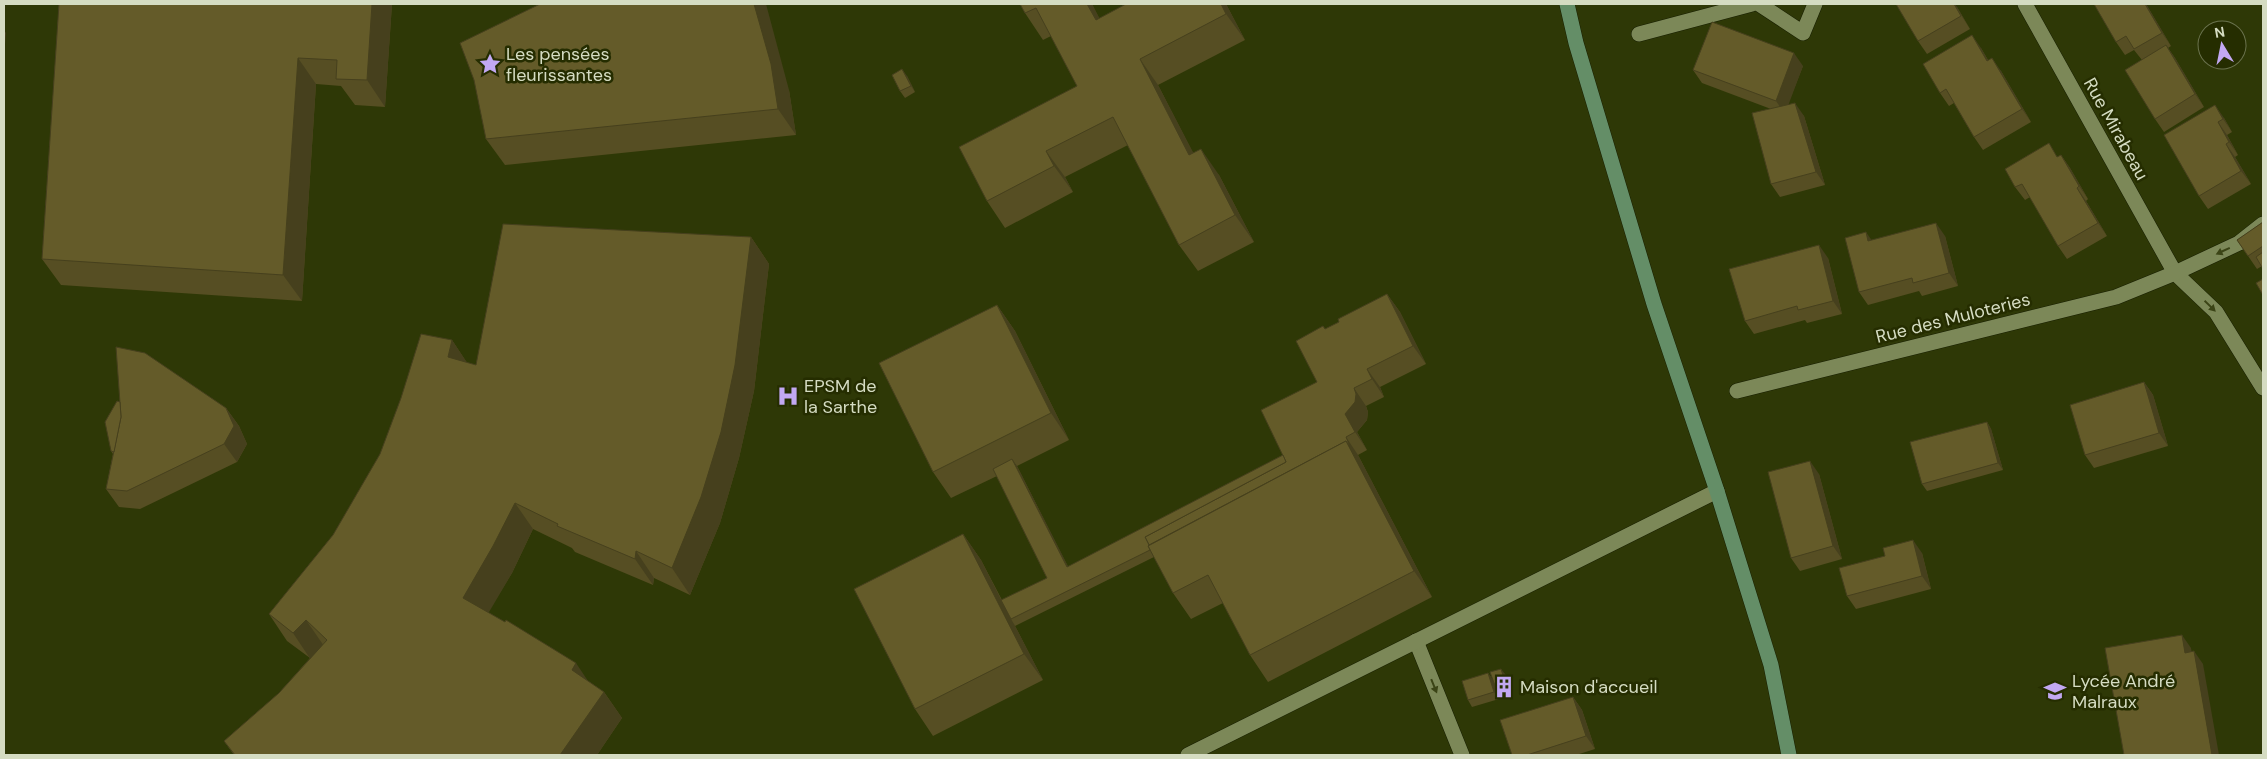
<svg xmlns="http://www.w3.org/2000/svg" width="2267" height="759" viewBox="0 0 2267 759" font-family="'DM Sans',sans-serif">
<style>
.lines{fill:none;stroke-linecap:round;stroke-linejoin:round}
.lane-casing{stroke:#171e00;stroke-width:16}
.street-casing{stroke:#171e00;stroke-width:16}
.secondary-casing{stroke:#171e00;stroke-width:16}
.lane{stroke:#7c8858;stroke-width:15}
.street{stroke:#7c8858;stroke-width:15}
.secondary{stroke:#648e67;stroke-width:15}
.wall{fill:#564e23}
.shaded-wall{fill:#46401d}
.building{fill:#645b29;stroke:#46401d}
.oneway{fill:#3b4416}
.labels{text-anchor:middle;stroke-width:5;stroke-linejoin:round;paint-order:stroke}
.poi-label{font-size:18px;fill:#d5dcc2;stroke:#252d00;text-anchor:start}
.street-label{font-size:18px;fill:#d5dcc2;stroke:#252d00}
</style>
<rect width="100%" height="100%" fill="#2e3806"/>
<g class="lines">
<g class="lane-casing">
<g id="lane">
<polyline points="1416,641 1462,755"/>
<polyline points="1188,755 1717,491"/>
</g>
</g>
<g class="street-casing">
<g id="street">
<polyline points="1759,4 1803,33 1815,4"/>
<polyline points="2025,4 2175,273 2216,312 2263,388"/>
<polyline points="1639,34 1752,4"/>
<polyline points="1737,391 2116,297 2175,273 2239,243 2263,224"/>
</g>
</g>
<g class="secondary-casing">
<polyline id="secondary" points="1567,4 1576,43 1654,304 1717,491 1771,665 1789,755"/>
</g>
<use href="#lane" class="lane"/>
<use href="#street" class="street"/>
<use href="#secondary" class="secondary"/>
</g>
<g class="wall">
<polygon points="59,4 392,4 385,107 355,105 341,86 316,84 302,301 61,285 42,259"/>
<polygon points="1020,4 1092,4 1099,18 1226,4 1245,40 1158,85 1193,153 1219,175 1254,242 1198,271 1179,245 1128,145 1065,177 1073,192 1005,228 987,201 1077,86 1051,36 1043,40 1025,13"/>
<polygon points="2146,4 2171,46 2168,48 2175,58 2204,107 2164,132 2155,119 2142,60 2134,50 2125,55 2116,42"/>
<polygon points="1957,7 1970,29 1927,54 1918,41"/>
<polygon points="1981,48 1988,60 2001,71 2031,122 1983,150 1974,137 1954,103 1949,106 1940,93"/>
<polygon points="1803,66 1788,104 1804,116 1825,185 1780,197 1771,184 1771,109 1702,83 1693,70"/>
<polygon points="907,76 915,92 905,98 900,91"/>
<polygon points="789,90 796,135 505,165 486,139"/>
<polygon points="2224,118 2232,132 2227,135 2238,155 2235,157 2251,184 2208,209 2199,196 2164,135"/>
<polygon points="2061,155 2070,168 2088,199 2086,201 2107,236 2067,259 2058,246 2030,197 2025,200 2015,187"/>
<polygon points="2263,222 2263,269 2262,266 2257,269 2237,240"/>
<polygon points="1945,236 1958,286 1922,296 1919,291 1868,305 1859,292 1871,240"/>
<polygon points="751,237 769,264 754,391 739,458 720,523 690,595 654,578 653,585 575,552 572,548 533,529 512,573 488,612 604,692 622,718 597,755 234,755 224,741 279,693 310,658 287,641 269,614 333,535 452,340 467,363 476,365"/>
<polygon points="1828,258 1842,314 1807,323 1805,320 1754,334 1745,321"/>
<polygon points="1387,294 1400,312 1426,364 1380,387 1384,397 1366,406 1368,412 1367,420 1357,432 1367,450 1358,455 1432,597 1268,682 1250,655 1223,603 1191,619 1173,593 1154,557 1015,626 1014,624 1043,680 933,736 915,709 963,534 981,560 1002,600 1047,578 997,476 951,498 933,472 997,305 1015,331 1069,440 1017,466 1068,567 1283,455 1317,382 1325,329 1339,322"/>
<polygon points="2144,382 2153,395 2168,446 2094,468 2085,455"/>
<polygon points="120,402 226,408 239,426 247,444 237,462 140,509 119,507 106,489 113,454 111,451"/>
<polygon points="1987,422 1991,429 2003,470 1927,491 1922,484"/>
<polygon points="1819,474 1842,559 1800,571 1791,558"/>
<polygon points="1922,553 1931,589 1856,609 1847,596"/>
<polygon points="1488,673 1493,680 1499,699 1472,707 1468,700"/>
<polygon points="1506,675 1512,695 1502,698 1497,691"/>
<polygon points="1573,697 1582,710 1595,749 1576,755 1512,755"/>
</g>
<g class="shaded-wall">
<polygon points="372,4 392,4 385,107 367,80"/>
<polygon points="754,4 766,4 789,90 796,135 778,109"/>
<polygon points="1087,4 1092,4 1114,46 1096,20"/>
<polygon points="1221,4 1226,4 1245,40 1226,14"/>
<polygon points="1954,4 1955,4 1957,7 1970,29"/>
<polygon points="2145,4 2146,4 2171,46 2162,33"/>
<polygon points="4,30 6,33 4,56"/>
<polygon points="1972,35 1981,48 1996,74 1987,61"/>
<polygon points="2166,45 2175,58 2204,107 2195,94"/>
<polygon points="1794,53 1803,66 1785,114 1776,101"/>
<polygon points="298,58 316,84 302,301 283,275"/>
<polygon points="1992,58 2001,71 2031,122 2022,109"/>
<polygon points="1140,59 1158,85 1208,181 1189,155"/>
<polygon points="902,69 907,76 915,92 911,86"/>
<polygon points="1795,103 1804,116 1825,185 1816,172"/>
<polygon points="2215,105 2224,118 2232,132 2223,119"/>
<polygon points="2218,122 2227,135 2238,155 2229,142"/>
<polygon points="2226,144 2235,157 2251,184 2241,171"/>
<polygon points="1201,149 1219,175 1254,242 1235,215"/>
<polygon points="1046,151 1065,177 1073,192 1054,166"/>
<polygon points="2061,155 2070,168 2088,199 2079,186"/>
<polygon points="2077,188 2086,201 2107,236 2098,223"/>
<polygon points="1936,223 1945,236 1958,286 1949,273"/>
<polygon points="1866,232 1875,245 1868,241"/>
<polygon points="751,237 769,264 754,391 739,458 720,523 690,595 672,568"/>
<polygon points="1819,245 1828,258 1842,314 1833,301"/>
<polygon points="1387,294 1400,312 1426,364 1413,346"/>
<polygon points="997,305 1015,331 1069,440 1051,413"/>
<polygon points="452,340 470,367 448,357"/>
<polygon points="1367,369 1380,387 1384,397 1372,379"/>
<polygon points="2144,382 2153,395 2168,446 2159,433"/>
<polygon points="1354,388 1366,406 1368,412 1367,420 1357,432 1367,450 1355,432 1345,414"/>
<polygon points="226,408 239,426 247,444 237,462 224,444"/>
<polygon points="1987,422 1991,429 2003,470 1998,463"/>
<polygon points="1346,437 1358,455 1432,597 1414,571 1346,441"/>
<polygon points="1012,459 1017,466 1072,574 1067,567"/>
<polygon points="1810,461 1819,474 1842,559 1833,546"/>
<polygon points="515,503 533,529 512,573 482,624 463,598"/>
<polygon points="963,534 981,560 1011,619 1014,624 1043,680 1024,654"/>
<polygon points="1913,540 1922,553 1931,589 1922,576"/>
<polygon points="636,551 654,578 653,585 635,559"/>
<polygon points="306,620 324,646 311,660 293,633"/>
<polygon points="2182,635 2191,648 2194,666 2185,653"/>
<polygon points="2194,651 2203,664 2219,755 2212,755"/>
<polygon points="576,663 594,690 572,670"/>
<polygon points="1501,669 1506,675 1512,695 1507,688"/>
<polygon points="1488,673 1493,680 1499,699 1494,692"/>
<polygon points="604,692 622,718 597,755 560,755"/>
<polygon points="1573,697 1582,710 1595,749 1586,736"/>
</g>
<g class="building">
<polygon points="59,4 372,4 367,80 336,79 337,60 298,58 283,275 42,259"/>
<polygon points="540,4 754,4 771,64 778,109 486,139 474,80 460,43"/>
<polygon points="1020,4 1087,4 1096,20 1126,4 1221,4 1226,14 1140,59 1189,155 1201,149 1235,215 1179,245 1113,117 1046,151 1054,166 987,201 959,147 1077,86 1036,8 1025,13"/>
<polygon points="1896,4 1954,4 1961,16 1918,41"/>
<polygon points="2094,4 2145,4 2162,33 2134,49 2126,36 2116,42"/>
<polygon points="1712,22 1794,53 1776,101 1693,70"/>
<polygon points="1972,35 1987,61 1992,58 2022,109 1974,137 1946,89 1940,93 1923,64"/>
<polygon points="2166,45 2195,94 2155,119 2125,70"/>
<polygon points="902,69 911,86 900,91 892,75"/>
<polygon points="1795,103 1816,172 1771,184 1752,113"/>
<polygon points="2215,105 2223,119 2218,122 2229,142 2226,144 2241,171 2199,196 2164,135"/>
<polygon points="2049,143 2057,157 2061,155 2079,186 2077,188 2098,223 2058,246 2022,184 2015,187 2005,169"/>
<polygon points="2263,222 2263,246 2248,256 2237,240"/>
<polygon points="1936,223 1949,273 1913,283 1912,278 1859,292 1845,238 1866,232 1868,241"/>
<polygon points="503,224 751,237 735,365 721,432 701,497 672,568 636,551 635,559 557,526 558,524 515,503 493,546 463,598 505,622 506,620 576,663 572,670 604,692 560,755 235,755 224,741 279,693 327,640 306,620 293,633 269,614 333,535 380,454 401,398 421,334 452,340 448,357 476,365"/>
<polygon points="1819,245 1833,301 1798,310 1797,306 1745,321 1729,269"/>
<polygon points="2263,252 2263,269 2256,257"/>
<polygon points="2263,279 2263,295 2256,283"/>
<polygon points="1387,294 1413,346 1367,369 1372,379 1354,388 1356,394 1355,402 1345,414 1355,432 1346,437 1351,449 1346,441 1149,545 1145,537 1286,462 1261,410 1317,382 1296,341 1323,326 1325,329 1339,322 1338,319"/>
<polygon points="997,305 1051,413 933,472 879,363"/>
<polygon points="116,347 145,353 226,408 234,426 224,444 127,491 106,489 121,417"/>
<polygon points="2144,382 2159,433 2085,455 2070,405"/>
<polygon points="117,401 120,402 121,417 114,452 111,451 105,422"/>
<polygon points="1987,422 1998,463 1922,484 1910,442"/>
<polygon points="1346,441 1414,571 1250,655 1208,575 1173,593 1148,546"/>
<polygon points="1283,455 1286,462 1145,537 1149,545 1148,546 1150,550 1011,619 1001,600 1047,578 993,469 1012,459 1067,567"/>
<polygon points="1810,461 1833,546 1791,558 1768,472"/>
<polygon points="963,534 1024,654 915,709 854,589"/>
<polygon points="1913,540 1922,576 1847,596 1839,568 1885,556 1883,548"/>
<polygon points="2182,635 2185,653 2194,651 2212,755 2124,755 2105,648"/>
<polygon points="1501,669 1507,688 1497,691 1490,672"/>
<polygon points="1488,673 1494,692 1468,700 1462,681"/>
<polygon points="1573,697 1586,736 1527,755 1512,755 1500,720"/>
</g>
<defs><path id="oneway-solid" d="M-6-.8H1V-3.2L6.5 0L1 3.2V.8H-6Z" transform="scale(1.25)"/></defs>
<g class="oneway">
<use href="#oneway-solid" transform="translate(2223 251) rotate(155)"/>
<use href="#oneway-solid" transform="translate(2210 306) rotate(44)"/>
<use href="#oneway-solid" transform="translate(1434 686) rotate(68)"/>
</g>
<defs>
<g id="sight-bare" transform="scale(1.725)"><path d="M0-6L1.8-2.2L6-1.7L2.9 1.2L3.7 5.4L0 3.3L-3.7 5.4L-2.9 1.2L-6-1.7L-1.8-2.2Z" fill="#c2a8f2" stroke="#252d00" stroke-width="2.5" paint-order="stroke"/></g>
<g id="hospital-bare" transform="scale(1.725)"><path d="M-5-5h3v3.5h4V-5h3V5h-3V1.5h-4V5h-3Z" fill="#c2a8f2" stroke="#252d00" stroke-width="2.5" paint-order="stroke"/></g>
<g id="building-bare" transform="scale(1.725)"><path d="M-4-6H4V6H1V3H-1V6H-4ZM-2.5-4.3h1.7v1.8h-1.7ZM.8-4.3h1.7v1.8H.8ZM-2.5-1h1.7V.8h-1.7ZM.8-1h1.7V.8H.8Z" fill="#c2a8f2" stroke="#252d00" stroke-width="2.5" paint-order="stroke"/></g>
<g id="school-bare" transform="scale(1.725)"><path d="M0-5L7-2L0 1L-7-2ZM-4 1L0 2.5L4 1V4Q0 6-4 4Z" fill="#c2a8f2" stroke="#252d00" stroke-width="2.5" paint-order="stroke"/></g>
</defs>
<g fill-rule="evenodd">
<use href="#sight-bare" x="490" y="64"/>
<use href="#hospital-bare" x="788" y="396"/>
<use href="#building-bare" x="1504" y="687"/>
<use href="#school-bare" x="2055" y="691"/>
</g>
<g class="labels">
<g class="poi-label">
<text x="506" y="60">Les pensées<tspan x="506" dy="21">fleurissantes</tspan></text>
<text x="804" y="392">EPSM de<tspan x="804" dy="21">la Sarthe</tspan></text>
<text x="2072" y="687">Lycée André<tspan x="2072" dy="21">Malraux</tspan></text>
<text x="1520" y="693">Maison d'accueil</text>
</g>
<g class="street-label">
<text transform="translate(2116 129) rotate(61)" y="6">Rue Mirabeau</text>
<text transform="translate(1953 318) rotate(-14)" y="6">Rue des Muloteries</text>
</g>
</g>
<rect width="2267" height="759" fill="none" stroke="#d5dcc2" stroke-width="10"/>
<g transform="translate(2222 45) rotate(350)"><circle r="24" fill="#252d00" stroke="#6b734e"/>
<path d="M0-4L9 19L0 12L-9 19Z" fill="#c2a8f2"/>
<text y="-8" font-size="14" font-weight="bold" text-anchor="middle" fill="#d5dcc2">N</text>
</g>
</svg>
